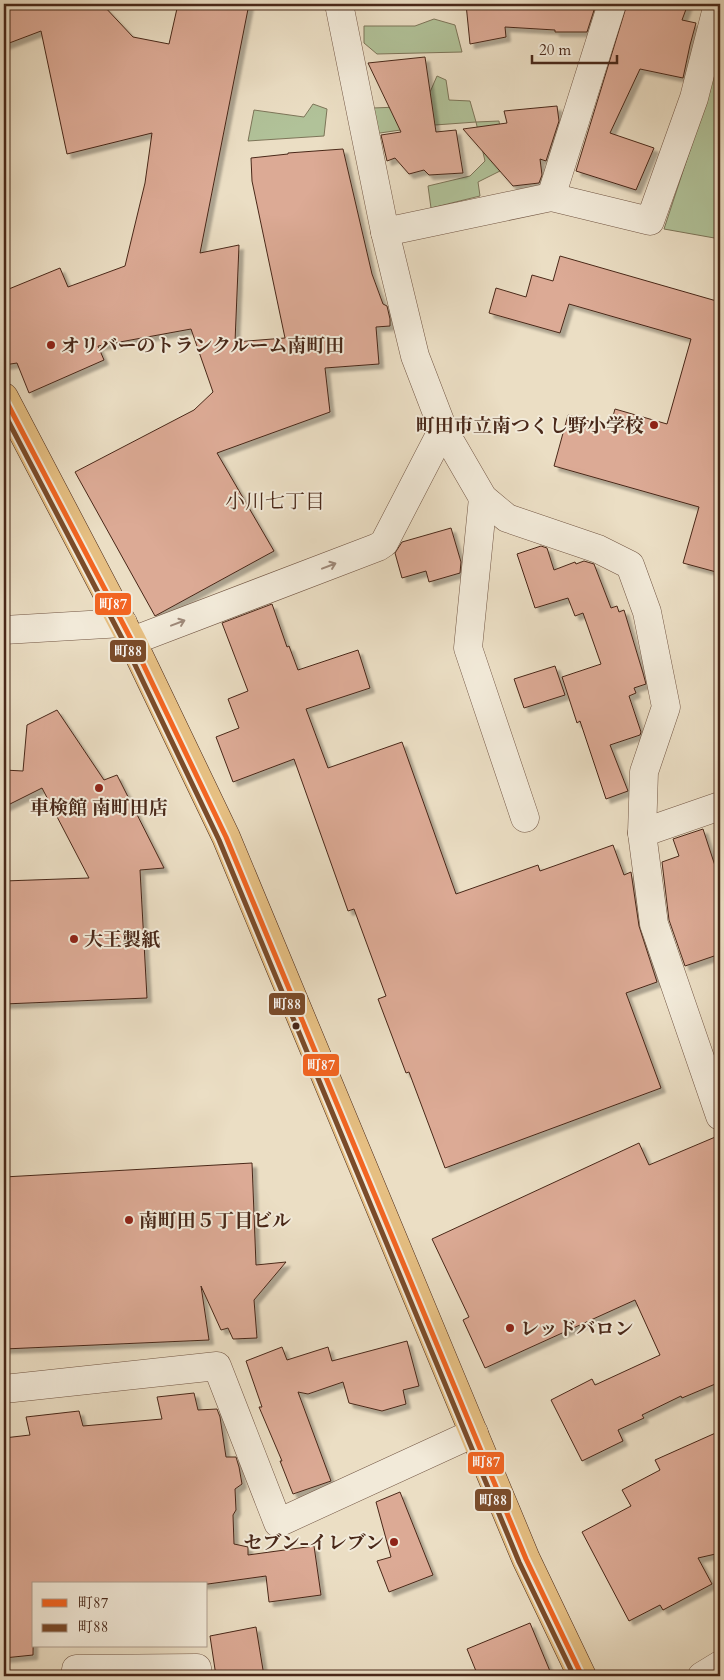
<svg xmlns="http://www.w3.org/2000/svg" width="724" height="1680" viewBox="0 0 724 1680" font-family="Cardo,'Noto Serif JP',serif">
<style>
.green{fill:#b1c299;stroke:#7d7559}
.building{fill:#dcaa95;stroke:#492819;filter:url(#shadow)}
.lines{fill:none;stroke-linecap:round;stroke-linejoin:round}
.minor-casing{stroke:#725644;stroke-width:29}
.major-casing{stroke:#492819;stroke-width:29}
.minor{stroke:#f2ead9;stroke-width:28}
.major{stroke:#e6bf82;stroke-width:28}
.bus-1-casing{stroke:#f2ead9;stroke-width:9}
.bus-2-casing{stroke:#f2ead9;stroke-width:9}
.bus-1{stroke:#f26522;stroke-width:5}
.bus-2{stroke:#7a4b2a;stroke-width:5}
.oneway{stroke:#9e8979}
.poi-dot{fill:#8f2418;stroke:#f2ead9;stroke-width:2}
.bus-dot{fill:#492819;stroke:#f2ead9;stroke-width:2}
.labels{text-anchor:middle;stroke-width:4;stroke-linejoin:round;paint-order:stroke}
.poi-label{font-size:19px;font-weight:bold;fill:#492819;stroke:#f2ead9;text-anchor:start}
.neighbourhood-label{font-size:20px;fill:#492819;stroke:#f2ead9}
.line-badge{stroke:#f2ead9;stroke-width:2}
.badge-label{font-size:14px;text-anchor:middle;font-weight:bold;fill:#fff}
</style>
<defs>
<filter id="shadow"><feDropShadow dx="4.5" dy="4.5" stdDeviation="1" flood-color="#0004"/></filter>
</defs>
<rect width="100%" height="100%" fill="#ebdec4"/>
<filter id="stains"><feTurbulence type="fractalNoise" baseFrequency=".004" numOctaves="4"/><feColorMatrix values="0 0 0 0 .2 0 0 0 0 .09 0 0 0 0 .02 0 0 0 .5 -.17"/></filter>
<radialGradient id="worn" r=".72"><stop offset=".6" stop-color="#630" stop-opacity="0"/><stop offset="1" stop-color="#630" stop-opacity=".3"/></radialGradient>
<g class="green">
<polygon points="434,19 455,25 462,52 377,54 364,43 364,26 415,26"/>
<polygon points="720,44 720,239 664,229 706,101"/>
<polygon points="437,76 446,80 449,100 470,101 476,122 499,121 506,168 478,182 480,196 431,208 428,186 470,176 485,161 476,122 435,125 373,134 373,108 424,106"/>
<polygon points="313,104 327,109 324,136 248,141 254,110 304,117"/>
</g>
<g class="building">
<polygon points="4,4 102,4 133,37 169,44 178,4 249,4 200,253 239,245 235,342 285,338 252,181 251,158 288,154 288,153 343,149 372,274 383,304 387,306 390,319 390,326 376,327 379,364 325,368 330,412 217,453 274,551 155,616 75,472 194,410 213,392 191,329 98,346 104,360 29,393 17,363 4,365 4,291 60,268 68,287 125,266 145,183 152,133 67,154 41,31 4,45"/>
<polygon points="466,4 596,4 587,32 555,32 555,30 505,27 506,37 470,44"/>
<polygon points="627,4 688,4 682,20 696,23 690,45 683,78 640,69 610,133 654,148 636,190 576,171"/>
<polygon points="425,57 436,132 456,130 463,173 429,175 424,170 409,174 395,158 387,161 381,135 401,132 368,63"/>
<polygon points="557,106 559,121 546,161 540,159 542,175 539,183 513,186 463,129 507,123 504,111"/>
<polygon points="560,256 720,302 720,573 683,563 699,507 554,466 568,415 610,427 615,409 667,424 691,339 569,304 560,333 489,313 496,288 526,297 532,275 553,281"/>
<polygon points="451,528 461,562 460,573 429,582 426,571 402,578 395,553 402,542"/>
<polygon points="541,546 547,548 554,570 575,562 576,564 584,561 594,564 611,608 617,606 619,612 624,610 643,673 646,684 634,688 636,693 629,696 641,732 640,735 610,745 628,791 606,799 580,721 577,723 562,677 601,664 583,613 575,616 568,598 535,608 517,554"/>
<polygon points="272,604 287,647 289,646 298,670 358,650 370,688 306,709 328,768 402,742 456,894 538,865 540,871 613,845 624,875 631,872 639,926 657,982 626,993 661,1088 445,1168 409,1072 406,1073 378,999 386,996 354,909 348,911 294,759 233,782 216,737 239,728 228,699 248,691 222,623"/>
<polygon points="555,666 565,695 524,708 514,679"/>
<polygon points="57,710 104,780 117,775 164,868 140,870 147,998 4,1004 4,881 89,878 42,788 4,807 4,770 23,771 27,725"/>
<polygon points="703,829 720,881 720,954 685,966 669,920 662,862 679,856 673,839"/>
<polygon points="720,1135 720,1382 682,1398 681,1396 642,1415 644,1418 618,1430 623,1441 582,1461 551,1400 592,1379 595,1385 660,1355 635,1300 485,1368 463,1320 469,1317 432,1239 639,1143 649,1165"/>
<polygon points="252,1163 256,1265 286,1262 254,1300 257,1338 233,1339 228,1328 221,1330 201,1286 209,1340 4,1349 4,1177"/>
<polygon points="407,1341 419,1386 403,1390 406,1404 382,1411 349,1403 343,1382 308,1394 298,1392 331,1481 293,1494 280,1461 282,1461 259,1407 262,1407 246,1361 282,1347 287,1360 328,1347 332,1361"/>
<polygon points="194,1393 198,1410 217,1409 220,1417 226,1457 236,1457 239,1467 242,1484 235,1489 236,1510 233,1515 234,1544 248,1547 248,1555 314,1546 321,1595 269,1602 266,1576 208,1584 34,1584 33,1655 4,1658 4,1438 30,1435 26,1417 79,1411 83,1426 162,1419 157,1397"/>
<polygon points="720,1431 720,1553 698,1558 712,1584 663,1610 660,1605 629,1621 582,1532 631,1506 622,1490 660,1470 655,1460"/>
<polygon points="400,1492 433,1575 389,1592 377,1561 391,1557 376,1502"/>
<polygon points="530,1623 552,1676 478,1676 467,1649"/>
<polygon points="256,1627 264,1676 216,1676 210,1636"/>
</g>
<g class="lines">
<g class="minor-casing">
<g id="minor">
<polyline points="339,4 385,232 415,356 443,429 483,498 507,518 598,549 630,565 647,612 666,707 644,772 642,833 654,924 720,1116"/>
<polyline points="551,197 612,4"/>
<polyline points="385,232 551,197 650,221 694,98 718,4"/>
<polyline points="483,498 468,648 525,818"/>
<polyline points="4,630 123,623"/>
<polyline points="132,641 378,547 384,543 443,429"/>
<polyline points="642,833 720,806"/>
<polyline points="4,1389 217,1366 278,1523 474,1433"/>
<polyline points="77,1676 76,1669 197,1668 198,1676"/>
<polyline points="702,1676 720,1665"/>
</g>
</g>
<g class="major-casing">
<polyline id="major" points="4,397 132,641 226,837 526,1559 582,1676"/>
</g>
<use href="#minor" class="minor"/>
<use href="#major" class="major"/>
<g class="bus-1-casing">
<polyline id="bus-1" points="4,397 132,641 226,837 526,1559 582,1676"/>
</g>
<g class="bus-2-casing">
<polyline id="bus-2" points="4,413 125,644 219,840 519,1562 574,1676"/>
</g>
<use href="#bus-1" class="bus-1"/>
<use href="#bus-2" class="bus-2"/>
</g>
<defs><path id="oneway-shaft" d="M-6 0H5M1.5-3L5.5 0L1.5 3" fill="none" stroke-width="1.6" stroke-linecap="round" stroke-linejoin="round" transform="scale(1.25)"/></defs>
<g class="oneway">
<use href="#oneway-shaft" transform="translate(329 566) rotate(-21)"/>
<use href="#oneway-shaft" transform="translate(178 623) rotate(-21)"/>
</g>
<g class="poi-dot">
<circle cx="51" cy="345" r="5"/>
<circle cx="654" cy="425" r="5"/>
<circle cx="99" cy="788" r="5"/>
<circle cx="74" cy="939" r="5"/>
<circle cx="129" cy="1220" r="5"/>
<circle cx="510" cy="1328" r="5"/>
<circle cx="394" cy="1542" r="5"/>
</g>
<circle class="bus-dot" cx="296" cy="1026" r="4.5"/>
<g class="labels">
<g class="poi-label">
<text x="61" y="352">オリバーのトランクルーム南町田</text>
<text x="644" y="432" text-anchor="end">町田市立南つくし野小学校</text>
<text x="99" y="814" text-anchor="middle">車検館 南町田店</text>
<text x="84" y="946">大王製紙</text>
<text x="139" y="1227">南町田５丁目ビル</text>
<text x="520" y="1335">レッドバロン</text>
<text x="384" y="1549" text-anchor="end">セブン-イレブン</text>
</g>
<g class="neighbourhood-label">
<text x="275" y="508">小川七丁目</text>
</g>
</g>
<g class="line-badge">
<rect x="94" y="592" width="38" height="24" rx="5" fill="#f26522"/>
<rect x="109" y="639" width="38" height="24" rx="5" fill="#7a4b2a"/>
<rect x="268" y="992" width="38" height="24" rx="5" fill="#7a4b2a"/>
<rect x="302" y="1053" width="38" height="24" rx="5" fill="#f26522"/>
<rect x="467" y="1451" width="38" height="24" rx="5" fill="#f26522"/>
<rect x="474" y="1488" width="38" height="24" rx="5" fill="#7a4b2a"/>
</g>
<g class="badge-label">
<text x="113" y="609">町87</text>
<text x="128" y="656">町88</text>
<text x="287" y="1009">町88</text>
<text x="321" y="1070">町87</text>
<text x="486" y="1467">町87</text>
<text x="493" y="1505">町88</text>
</g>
<rect width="724" height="1680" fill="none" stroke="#ebdec4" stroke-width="20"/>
<rect x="5" y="5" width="714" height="1670" fill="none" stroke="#492819" stroke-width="2.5"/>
<rect x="10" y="10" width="704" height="1660" fill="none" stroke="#492819"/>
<rect x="32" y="1582" width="175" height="65" fill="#f2ead9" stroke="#ae9c8c"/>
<rect x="42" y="1599" width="25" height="8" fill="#f26522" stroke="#ae9c8c"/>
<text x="78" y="1608" font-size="15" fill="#492819">町87</text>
<rect x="42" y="1624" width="25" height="8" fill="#7a4b2a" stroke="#ae9c8c"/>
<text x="78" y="1632" font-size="15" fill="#492819">町88</text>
<path d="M532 55v8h85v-8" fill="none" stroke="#492819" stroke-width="2.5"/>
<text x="539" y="55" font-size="15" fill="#492819" stroke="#f2ead9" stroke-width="4" paint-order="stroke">20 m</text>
<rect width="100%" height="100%" filter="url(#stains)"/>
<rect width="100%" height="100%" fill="url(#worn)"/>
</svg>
